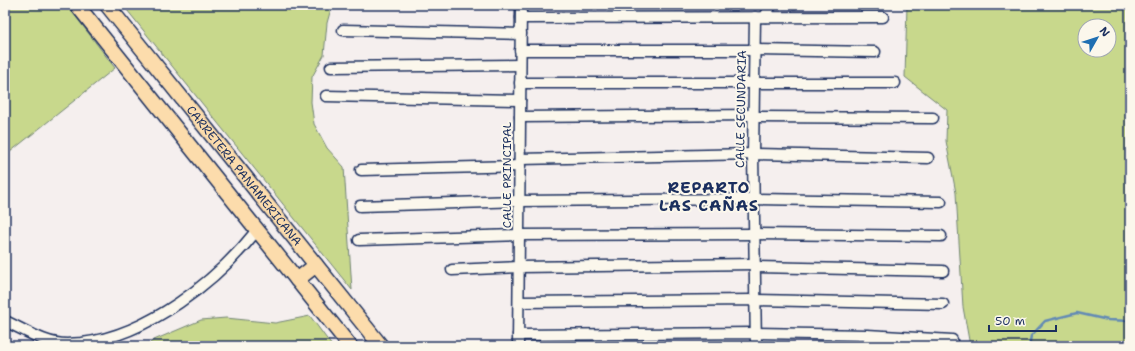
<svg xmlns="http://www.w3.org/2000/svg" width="1135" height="351" viewBox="0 0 1135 351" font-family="'Shantell Sans',sans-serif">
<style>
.green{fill:#c8d88c;stroke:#728475;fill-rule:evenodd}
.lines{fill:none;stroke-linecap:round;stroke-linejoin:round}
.stream{stroke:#628ab5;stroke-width:2.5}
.minor-casing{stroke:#1b2f5e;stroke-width:13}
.highway-casing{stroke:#1b2f5e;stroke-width:17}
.minor{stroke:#fbf7ec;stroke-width:10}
.highway{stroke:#fcdcac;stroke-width:14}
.labels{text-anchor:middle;stroke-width:4;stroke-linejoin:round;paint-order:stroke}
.street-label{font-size:12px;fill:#1b2f5e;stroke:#fbf7ec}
.district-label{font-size:16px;font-weight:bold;letter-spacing:1px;fill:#1b2f5e;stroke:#fbf7ec}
</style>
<rect width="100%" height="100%" fill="#f5efee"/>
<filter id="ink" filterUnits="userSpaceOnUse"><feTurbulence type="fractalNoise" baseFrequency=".025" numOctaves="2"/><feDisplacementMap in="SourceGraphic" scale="8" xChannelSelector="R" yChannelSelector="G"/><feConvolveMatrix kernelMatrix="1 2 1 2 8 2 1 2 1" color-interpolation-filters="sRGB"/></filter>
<g filter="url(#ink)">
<g class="green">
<polygon points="5,5 67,5 115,68 5,156"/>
<polygon points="123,5 332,5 327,23 324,55 312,77 311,102 314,124 327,148 344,167 352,290"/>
<path d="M 907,5 L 1130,5 L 1130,346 L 970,346 L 963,307 L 956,193 L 946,141 L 947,110 L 905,77 ZM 1085,26 L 1109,26 L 1109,50 L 1085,50 Z"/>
<polygon points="310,316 332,346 146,346 154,340 201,320 226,318 275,323"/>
</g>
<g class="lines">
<polyline class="stream" points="1029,346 1031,336 1045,321 1077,313 1108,320 1130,321"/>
<g class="minor-casing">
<g id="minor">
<polyline points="755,17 753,154 756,346"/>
<polyline points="765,17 771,5"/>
<polyline points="521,18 883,17"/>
<polyline points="343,30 521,34"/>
<polyline points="520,50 755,50 875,52"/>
<polyline points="331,67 520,65"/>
<polyline points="520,83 895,83"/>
<polyline points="326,96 520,100"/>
<polyline points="520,117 754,115"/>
<polyline points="754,117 933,118"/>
<polyline points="520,159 753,154 928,158"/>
<polyline points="361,170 520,166"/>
<polyline points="360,206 519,201 754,199 941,202"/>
<polyline points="359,240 519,235 755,234 941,236"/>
<polyline points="755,267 943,271"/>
<polyline points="452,270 519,267 755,264"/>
<polyline points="519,302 755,300 943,304"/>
<path d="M 5,321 C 25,330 45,344 67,344 C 72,344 77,343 82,343 C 148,335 217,281 257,230"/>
<polyline points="518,335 756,333 867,335 952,340"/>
<polyline points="518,346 521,5"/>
</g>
</g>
<g class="highway-casing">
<g id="highway">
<polyline points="77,5 350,346"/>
<path id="s1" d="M 107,5 L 381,346"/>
<polyline points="297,280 316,265"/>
</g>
</g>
<use href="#minor" class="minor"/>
<use href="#highway" class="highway"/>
</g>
</g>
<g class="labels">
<g class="street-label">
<text transform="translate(741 109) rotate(-89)" y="4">CALLE SECUNDARIA</text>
<text dy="4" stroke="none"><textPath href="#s1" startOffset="219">CARRETERA PANAMERICANA</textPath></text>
<text transform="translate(507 175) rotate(-90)" y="4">CALLE PRINCIPAL</text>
</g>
<g class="district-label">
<text x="709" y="193">REPARTO<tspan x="709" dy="18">LAS CAÑAS</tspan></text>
</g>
</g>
<rect width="1135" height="351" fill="none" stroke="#fbf7ec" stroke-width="20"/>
<rect x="10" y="10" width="1115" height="331" fill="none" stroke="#1b2f5e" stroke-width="1.5" filter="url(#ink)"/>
<g transform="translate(1097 38) rotate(51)"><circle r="19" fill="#fbf7ec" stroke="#a1a7b3"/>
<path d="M0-3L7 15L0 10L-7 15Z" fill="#1f6fb2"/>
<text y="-6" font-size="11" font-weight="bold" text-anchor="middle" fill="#1b2f5e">N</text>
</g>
<path d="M989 325v6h67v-6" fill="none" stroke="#1b2f5e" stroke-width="2"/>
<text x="995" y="325" font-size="12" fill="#1b2f5e" stroke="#fbf7ec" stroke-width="3" paint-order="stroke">50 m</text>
</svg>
